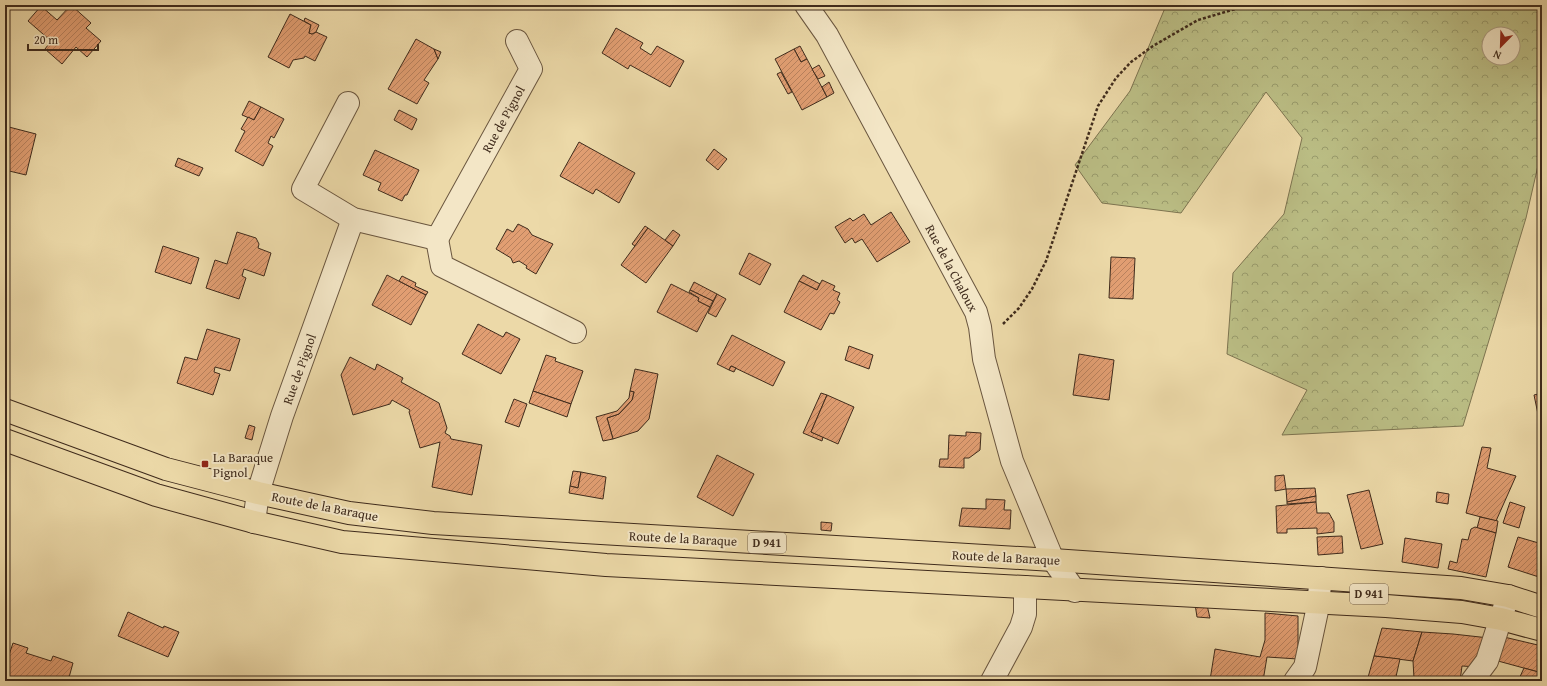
<svg xmlns="http://www.w3.org/2000/svg" width="1547" height="686" viewBox="0 0 1547 686" font-family="'Gentium Book Plus',serif">
<style>
.forest{fill:url(#forest-crowns);stroke:#7d7450;fill-rule:evenodd}
.building{fill:url(#building-hatch);stroke:#3f2b1c}
.lines{fill:none;stroke-linecap:round;stroke-linejoin:round}
.street-casing{stroke:#6a563f;stroke-width:24}
.primary-casing{stroke:#3f2b1c;stroke-width:24}
.path{stroke:#3f2b1c;stroke-width:2.5;stroke-dasharray:3 2;stroke-linecap:butt}
.street{stroke:#f3e6c6;stroke-width:22}
.primary{stroke:#ecd9a8;stroke-width:22}
.poi-dot{fill:#8f2418;stroke:#f3e6c6;stroke-width:1.5}
.labels{text-anchor:middle;stroke-width:4;stroke-linejoin:round;paint-order:stroke}
.shield{fill:#f3e6c6;stroke:#75634f;stroke-width:1}
.shield-label{font-size:12px;font-weight:bold;fill:#3f2b1c}
.street-label{font-size:13px;fill:#3f2b1c;stroke:#f3e6c6}
.poi-label{font-size:13px;fill:#3f2b1c;stroke:#f3e6c6;text-anchor:start}
</style>
<defs>
<pattern id="forest-crowns" width="20" height="18" patternUnits="userSpaceOnUse"><rect width="20" height="18" fill="#bbbe85"/><path d="M2 6a3 3 0 1 1 6 0M12 15a3 3 0 1 1 6 0" fill="none" stroke="#999b6c"/></pattern>
<pattern id="building-hatch" width="6" height="6" patternUnits="userSpaceOnUse"><rect width="6" height="6" fill="#e19e72"/><path d="M-1 1l2-2M0 6l6-6M5 7l2-2" fill="none" stroke="#b8815d"/></pattern>
</defs>
<rect width="100%" height="100%" fill="#ecd9a8"/>
<filter id="stains"><feTurbulence type="fractalNoise" baseFrequency=".005" numOctaves="4"/><feColorMatrix values="0 0 0 0 .2 0 0 0 0 .09 0 0 0 0 .02 0 0 0 .5 -.17"/></filter>
<radialGradient id="worn" r=".72"><stop offset=".6" stop-color="#630" stop-opacity="0"/><stop offset="1" stop-color="#630" stop-opacity=".3"/></radialGradient>
<path class="forest" d="M 1170,5 L 1542,5 L 1542,148 L 1526,218 L 1463,426 L 1282,435 L 1307,390 L 1227,354 L 1233,273 L 1284,214 L 1302,138 L 1266,92 L 1181,213 L 1102,203 L 1075,165 L 1130,91 L 1165,8 ZM 1489,34 L 1513,34 L 1513,58 L 1489,58 Z"/>
<g class="building">
<polygon points="71,5 91,23 86,28 101,41 87,57 76,47 62,64 45,49 51,41 28,21 41,6 57,20"/>
<polygon points="290,14 311,25 309,33 312,34 316,32 327,37 315,61 305,56 304,58 293,60 289,68 268,57"/>
<polygon points="305,18 319,25 316,32 312,34 309,33 311,25 304,21"/>
<polygon points="616,28 643,43 640,48 651,55 657,46 684,61 670,87 630,65 628,69 602,53"/>
<polygon points="416,39 434,49 438,59 424,80 429,83 417,104 388,89"/>
<polygon points="800,46 807,59 801,62 794,49"/>
<polygon points="434,49 441,52 438,59"/>
<polygon points="794,49 801,62 807,59 827,97 802,110 775,59"/>
<polygon points="819,65 825,76 818,79 812,69"/>
<polygon points="781,72 792,92 788,94 777,74"/>
<polygon points="829,82 834,93 827,97 822,87"/>
<polygon points="249,101 261,107 254,120 242,115"/>
<polygon points="261,107 284,119 274,138 271,136 268,143 273,146 263,166 235,151 245,131 241,129 248,117 254,120"/>
<polygon points="399,110 417,119 412,130 394,120"/>
<polygon points="5,126 36,134 26,175 5,170"/>
<polygon points="579,142 635,173 619,203 596,189 593,194 560,176"/>
<polygon points="714,149 727,159 718,170 706,160"/>
<polygon points="375,150 419,170 407,195 405,195 402,201 378,190 381,183 363,175"/>
<polygon points="178,158 203,168 199,176 175,166"/>
<polygon points="891,212 910,242 877,262 862,239 855,243 852,238 845,243 835,227 850,218 853,221 864,214 871,225"/>
<polygon points="518,224 528,229 532,235 553,244 536,274 526,268 527,266 519,261 513,263 511,258 496,249 507,229 513,232"/>
<polygon points="645,226 648,228 635,246 632,244"/>
<polygon points="648,228 673,246 646,283 621,265"/>
<polygon points="673,230 680,235 673,246 665,240"/>
<polygon points="237,232 256,238 259,244 258,248 271,253 264,276 244,269 242,276 246,278 239,299 206,288 215,260 227,264"/>
<polygon points="163,246 199,258 191,284 155,272"/>
<polygon points="749,253 771,264 760,285 739,274"/>
<polygon points="1111,257 1135,258 1133,299 1109,298"/>
<polygon points="387,275 426,295 411,325 372,305"/>
<polygon points="803,275 820,284 817,290 799,281"/>
<polygon points="402,276 416,283 415,286 428,292 426,295 399,281"/>
<polygon points="822,280 835,286 833,290 840,293 837,300 840,302 834,314 830,313 821,330 784,312 799,281 817,290"/>
<polygon points="694,282 717,294 713,301 690,290"/>
<polygon points="671,284 699,298 698,301 710,307 697,332 657,312"/>
<polygon points="690,290 713,301 710,307 698,301 699,298 689,292"/>
<polygon points="717,294 726,299 716,317 708,313"/>
<polygon points="478,324 503,337 506,332 520,339 501,374 462,354"/>
<polygon points="207,329 240,339 230,371 215,367 214,372 220,374 213,395 177,383 185,357 197,360"/>
<polygon points="732,335 785,362 773,386 731,366 729,370 717,364"/>
<polygon points="849,346 873,355 869,369 845,360"/>
<polygon points="1079,354 1114,360 1109,400 1073,395"/>
<polygon points="546,355 556,358 555,361 583,371 571,404 533,391"/>
<polygon points="350,357 375,370 377,364 403,378 401,382 439,403 447,428 445,433 450,436 451,439 482,445 472,495 432,487 440,442 420,448 409,412 410,410 392,400 390,404 353,415 341,375"/>
<polygon points="731,366 736,368 734,372 729,370"/>
<polygon points="635,369 658,374 649,419 638,431 613,439 607,418 619,414 632,400 634,392 630,391"/>
<polygon points="533,391 571,404 567,417 529,403"/>
<polygon points="630,391 634,392 632,400 619,414 607,418 613,439 603,441 596,417 617,411 629,398"/>
<polygon points="821,393 827,395 811,432 823,437 822,441 803,433"/>
<polygon points="1542,393 1542,419 1539,419 1534,395"/>
<polygon points="827,395 854,407 838,444 811,432"/>
<polygon points="514,399 527,404 519,427 505,422"/>
<polygon points="249,425 255,427 252,440 245,438"/>
<polygon points="966,432 981,433 980,450 969,458 964,458 964,468 939,467 940,459 948,459 949,435 966,436"/>
<polygon points="1482,447 1491,448 1487,468 1516,476 1496,521 1466,513"/>
<polygon points="717,455 754,474 733,516 697,497"/>
<polygon points="573,471 581,472 578,488 570,486"/>
<polygon points="581,472 606,477 603,499 569,493 570,486 578,488"/>
<polygon points="1284,475 1286,489 1275,491 1275,476"/>
<polygon points="1315,488 1316,496 1287,502 1286,489"/>
<polygon points="1369,490 1383,544 1361,549 1347,495"/>
<polygon points="1437,492 1449,494 1448,504 1436,502"/>
<polygon points="1316,496 1316,502 1287,504 1287,502"/>
<polygon points="986,499 1005,500 1004,510 1011,510 1010,529 959,526 962,508 986,509"/>
<polygon points="1316,502 1317,513 1329,513 1334,522 1334,532 1317,534 1317,528 1287,529 1287,533 1277,533 1276,506"/>
<polygon points="1510,502 1525,507 1519,528 1503,523"/>
<polygon points="1480,517 1498,521 1496,533 1477,528"/>
<polygon points="821,522 832,523 831,531 821,530"/>
<polygon points="1475,527 1496,533 1486,577 1448,569 1450,561 1457,563 1462,539 1468,540 1471,529"/>
<polygon points="1342,536 1343,553 1318,555 1317,537"/>
<polygon points="1518,537 1542,544 1542,578 1508,567"/>
<polygon points="1405,538 1442,544 1438,568 1402,562"/>
<polygon points="1195,604 1207,605 1210,618 1197,617"/>
<polygon points="128,612 163,628 164,626 179,632 168,657 118,636"/>
<polygon points="1265,613 1298,616 1298,659 1267,657 1263,681 1210,680 1215,649 1260,657 1265,640"/>
<polygon points="1382,628 1422,632 1413,661 1374,656"/>
<polygon points="1422,632 1453,634 1489,638 1478,667 1462,666 1460,681 1424,681 1414,678 1413,661"/>
<polygon points="1504,637 1542,646 1542,673 1498,661"/>
<polygon points="13,643 28,648 26,653 51,661 53,656 73,663 68,681 5,681 5,667"/>
<polygon points="1374,656 1400,659 1395,681 1367,681"/>
<polygon points="1524,668 1542,673 1542,681 1518,681"/>
</g>
<g class="lines">
<g class="street-casing">
<g id="street">
<polyline points="806,5 827,35 976,312 980,327 984,359 1012,461 1053,560 1075,591"/>
<polyline points="348,103 303,189 353,219 437,239 531,69 517,41"/>
<polyline points="437,239 442,266 575,332"/>
<polyline points="254,522 258,493 282,416 353,219"/>
<polyline points="992,681 1021,627 1025,614 1025,587"/>
<polyline points="1295,681 1305,667 1317,611 1321,578"/>
<polyline points="1472,681 1487,661 1508,596"/>
</g>
</g>
<g class="primary-casing">
<g id="primary">
<polyline points="5,410 166,469 258,493 349,513 433,523 1053,560 1461,588 1508,596 1542,607"/>
<polyline points="5,440 156,495 254,522 342,542 606,565 1386,606 1462,612 1501,619 1542,630"/>
</g>
</g>
<polyline class="path" points="1003,324 1019,308 1032,289 1046,261 1098,106 1116,78 1131,62 1153,46 1198,20 1249,5"/>
<use href="#street" class="street"/>
<use href="#primary" class="primary"/>
</g>
<rect class="poi-dot" x="201" y="460" width="8" height="8" rx="2"/>
<g class="labels">
<g class="shield">
<rect x="748" y="533" width="38" height="20" rx="3"/>
<rect x="1350" y="584" width="38" height="20" rx="3"/>
</g>
<g class="shield-label">
<text x="767" y="547">D 941</text>
<text x="1369" y="598">D 941</text>
</g>
<g class="street-label">
<text transform="translate(503 119) rotate(-61)" y="5">Rue de Pignol</text>
<text transform="translate(952 268) rotate(62)" y="5">Rue de la Chaloux</text>
<text transform="translate(299 369) rotate(-70)" y="5">Rue de Pignol</text>
<text transform="translate(325 506) rotate(11)" y="5">Route de la Baraque</text>
<text transform="translate(683 538) rotate(3)" y="5">Route de la Baraque</text>
<text transform="translate(1006 557) rotate(3)" y="5">Route de la Baraque</text>
</g>
<g class="poi-label">
<text x="213" y="462">La Baraque<tspan x="213" dy="15">Pignol</tspan></text>
</g>
</g>
<rect width="1547" height="686" fill="none" stroke="#ecd9a8" stroke-width="20"/>
<rect x="6" y="6" width="1535" height="674" fill="none" stroke="#3f2b1c" stroke-width="2"/>
<rect x="10" y="10" width="1527" height="666" fill="none" stroke="#3f2b1c"/>
<g transform="translate(1501 46) rotate(203)"><circle r="19" fill="#f3e6c6" stroke="#ab9b82"/>
<path d="M0-3L7 15L0 10L-7 15Z" fill="#8f2418"/>
<text y="-6" font-size="11" font-weight="bold" text-anchor="middle" fill="#3f2b1c">N</text>
</g>
<path d="M28 44v6h70v-6" fill="none" stroke="#3f2b1c" stroke-width="2"/>
<text x="34" y="44" font-size="12" fill="#3f2b1c" stroke="#f3e6c6" stroke-width="3" paint-order="stroke">20 m</text>
<rect width="100%" height="100%" filter="url(#stains)"/>
<rect width="100%" height="100%" fill="url(#worn)"/>
</svg>
